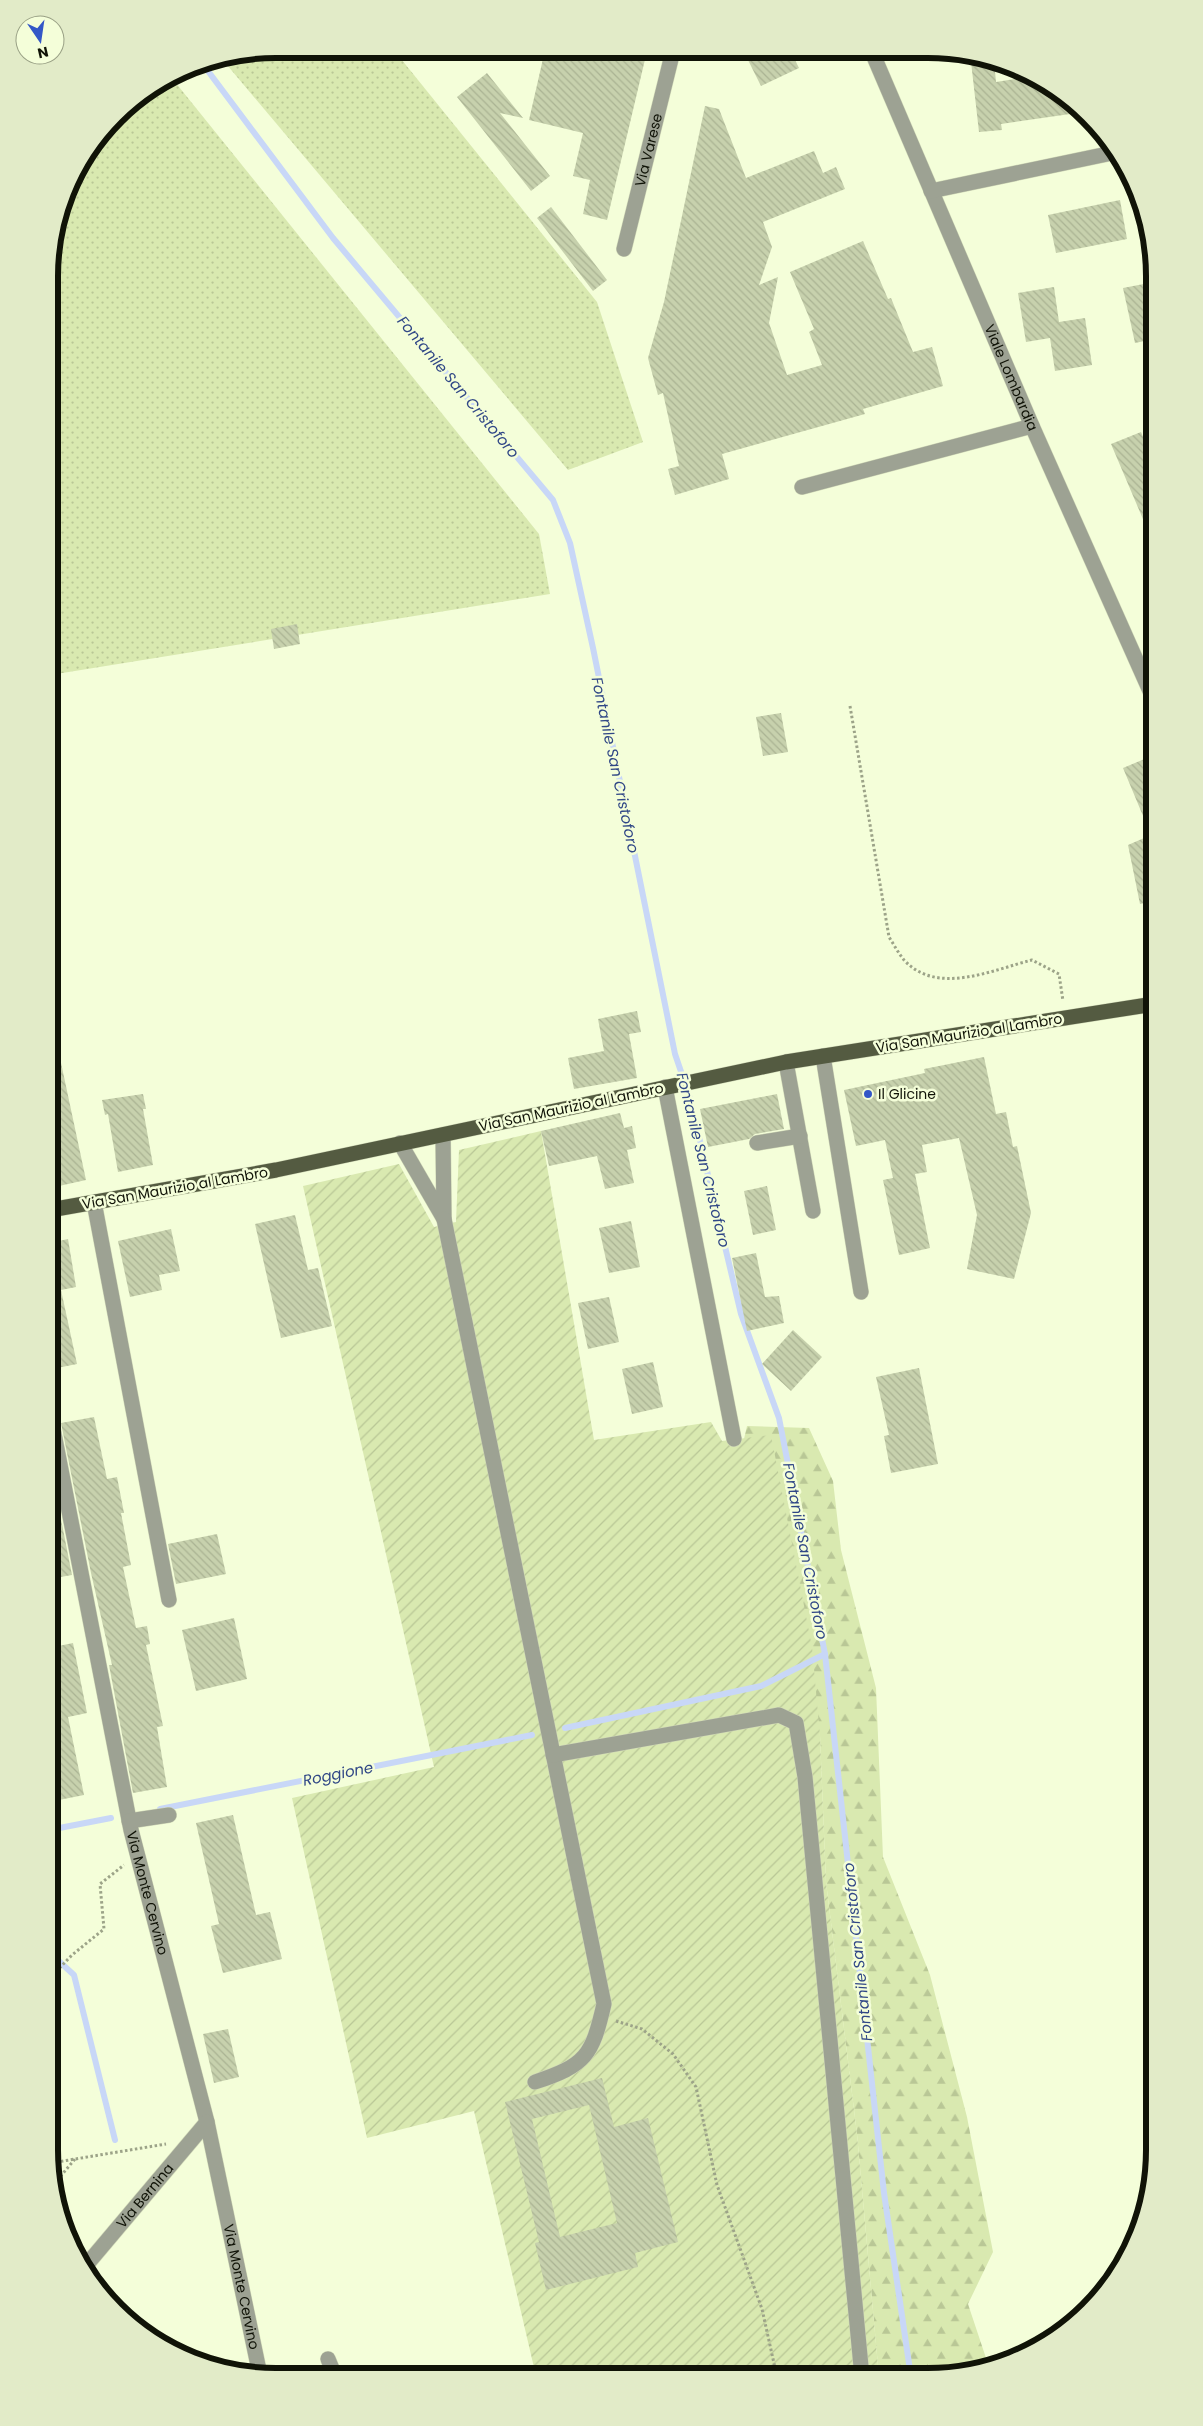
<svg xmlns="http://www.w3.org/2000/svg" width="1203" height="2426" viewBox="0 0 1203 2426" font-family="Poppins,sans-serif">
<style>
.grass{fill:url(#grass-dots)}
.forest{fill:url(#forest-firs)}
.garden{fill:url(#garden-furrows)}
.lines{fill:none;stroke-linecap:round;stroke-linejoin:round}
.stream{stroke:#c8d7f7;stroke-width:6}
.building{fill:url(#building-back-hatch);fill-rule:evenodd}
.minor-casing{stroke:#d0d8b7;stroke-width:16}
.major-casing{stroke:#d0d8b7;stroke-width:16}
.path{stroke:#9ca388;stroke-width:3;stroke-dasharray:2.5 2.5;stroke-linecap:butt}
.minor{stroke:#9da293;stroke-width:15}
.major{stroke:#545b41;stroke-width:15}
.poi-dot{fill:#3357c7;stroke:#f4fed9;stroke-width:2}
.labels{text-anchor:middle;stroke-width:5;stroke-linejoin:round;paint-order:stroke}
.street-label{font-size:14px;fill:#101307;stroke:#f4fed9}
.poi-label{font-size:14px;fill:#101307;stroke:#f4fed9;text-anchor:start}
.water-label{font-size:15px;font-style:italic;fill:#304786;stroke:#f4fed9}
.rim{fill:none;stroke:#101307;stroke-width:6}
</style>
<defs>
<pattern id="grass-dots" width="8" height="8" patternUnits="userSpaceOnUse" patternTransform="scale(1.25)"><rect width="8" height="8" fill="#d9e9b0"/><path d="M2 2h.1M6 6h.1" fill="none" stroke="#b9c796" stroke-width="1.8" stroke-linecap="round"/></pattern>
<pattern id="forest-firs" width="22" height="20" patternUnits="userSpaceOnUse" patternTransform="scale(1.25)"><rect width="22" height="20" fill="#d9e9b0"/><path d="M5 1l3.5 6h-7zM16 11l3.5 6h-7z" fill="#b9c796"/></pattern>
<pattern id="garden-furrows" width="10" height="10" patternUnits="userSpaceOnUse" patternTransform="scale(1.25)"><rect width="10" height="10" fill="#d9e9b0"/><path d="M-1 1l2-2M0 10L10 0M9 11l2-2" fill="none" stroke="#b9c796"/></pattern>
<pattern id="building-back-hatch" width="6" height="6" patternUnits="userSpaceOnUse" patternTransform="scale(1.25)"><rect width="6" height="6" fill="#c7d1ad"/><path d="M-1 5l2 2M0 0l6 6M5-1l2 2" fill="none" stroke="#aab393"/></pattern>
</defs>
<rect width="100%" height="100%" fill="#f4fed9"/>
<g class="grass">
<polygon points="275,49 393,49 597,302 643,442 568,470 222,59"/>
<polygon points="171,77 539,534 550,594 50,675 51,246 72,175 126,105"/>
</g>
<polygon class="forest" points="747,1426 809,1428 833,1481 841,1550 876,1688 883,1857 930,1975 967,2117 993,2252 968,2304 989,2367 928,2377 879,2377 857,2134 826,1882 820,1736 734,1482"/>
<polygon class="garden" points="541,1131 594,1440 711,1422 722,1441 771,1435 812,1647 820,1736 826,1882 857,2134 879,2377 536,2376 474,2111 367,2138 292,1798 434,1767 303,1186 399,1164 434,1227 456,1222 459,1150"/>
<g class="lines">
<g class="stream">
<polyline points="202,63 333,238 553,500 570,543 593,648 675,1054 689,1095 741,1314 779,1418 825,1654 884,2193 911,2377"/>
<polyline points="565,1728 761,1686 825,1654"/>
<polyline points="160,1809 532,1735"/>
<polyline points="49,1830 111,1818"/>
<polyline points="49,1952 74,1975 115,2140"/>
</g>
</g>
<g class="building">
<polygon points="545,50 647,51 607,220 583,214 590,180 573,176 583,133 529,120"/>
<polygon points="765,52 791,52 799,68 761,86 748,60"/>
<polygon points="970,53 994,61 996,82 1035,76 1077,105 1084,112 1001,124 1002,130 979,132"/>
<polygon points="487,73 523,118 500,113 550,176 531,191 457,97"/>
<polygon points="705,106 719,109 746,178 814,151 823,173 836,167 845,189 763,222 772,247 759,285 778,277 769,323 787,375 822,365 809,332 814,329 790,272 863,241 888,299 891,298 913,352 932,347 943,386 863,409 865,414 722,454 729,479 675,495 668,469 679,466 663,393 658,395 648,358 664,302"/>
<polygon points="1120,200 1127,239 1056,253 1048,215"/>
<polygon points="551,207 607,280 593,291 537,218"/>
<polygon points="1154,282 1154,339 1135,343 1123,288"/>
<polygon points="1054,287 1059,322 1085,318 1092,365 1055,371 1050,338 1026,342 1018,293"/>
<polygon points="1141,432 1154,462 1154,545 1111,444"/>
<polygon points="297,624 300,644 274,649 271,629"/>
<polygon points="781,713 788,752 763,756 756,717"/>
<polygon points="1154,755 1154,901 1140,904 1128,845 1151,835 1123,768"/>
<polygon points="637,1011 641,1032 629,1034 637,1078 574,1089 568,1058 604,1051 598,1019"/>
<polygon points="57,1044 86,1180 50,1188 50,1151 61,1149 50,1099 50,1045"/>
<polygon points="984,1057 996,1114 1006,1112 1013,1147 1017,1146 1031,1213 1014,1279 967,1269 977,1215 959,1138 922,1145 927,1172 915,1174 930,1248 899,1255 883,1180 893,1178 885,1140 856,1146 844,1090 925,1073 924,1069"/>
<polygon points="143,1094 146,1109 143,1109 153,1165 118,1172 108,1114 105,1115 102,1100"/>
<polygon points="777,1094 784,1129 755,1134 749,1139 708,1147 700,1109"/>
<polygon points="620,1113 624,1128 632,1126 636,1148 627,1150 634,1183 605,1189 597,1156 549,1166 541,1131"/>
<polygon points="767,1186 776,1230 753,1235 744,1191"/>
<polygon points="295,1215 308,1270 318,1268 332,1326 281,1338 255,1224"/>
<polygon points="631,1221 640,1267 609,1273 599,1228"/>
<polygon points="171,1229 180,1271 159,1275 162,1290 130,1297 118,1241"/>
<polygon points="68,1239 76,1287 61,1290 77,1364 52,1369 50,1356 50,1243"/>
<polygon points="756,1253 765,1297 779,1296 784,1323 747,1331 732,1258"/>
<polygon points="609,1297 619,1342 588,1349 578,1303"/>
<polygon points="793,1330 822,1357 791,1391 762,1364"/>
<polygon points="653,1362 663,1407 632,1414 622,1369"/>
<polygon points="919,1368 938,1464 891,1473 884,1436 889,1435 876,1377"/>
<polygon points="94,1417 107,1479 117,1477 124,1513 121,1513 131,1565 123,1567 136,1628 147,1626 150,1644 146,1645 163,1726 157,1727 167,1787 133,1793 109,1665 112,1665 91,1573 61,1423"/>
<polygon points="58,1504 72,1575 49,1579 49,1505"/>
<polygon points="217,1534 226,1574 176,1584 168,1544"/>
<polygon points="234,1618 247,1679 196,1691 182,1630"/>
<polygon points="73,1643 87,1713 68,1717 84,1795 49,1802 49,1692 55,1691 49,1665 49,1648"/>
<polygon points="233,1815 256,1915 270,1912 282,1959 223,1973 211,1926 219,1924 196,1823"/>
<polygon points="228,2029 239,2077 214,2083 203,2034"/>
<path d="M 602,2078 L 614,2127 L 648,2118 L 678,2242 L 635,2253 L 638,2267 L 546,2290 L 535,2243 L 539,2242 L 505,2102 ZM 589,2105 L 617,2223 L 560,2237 L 532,2119 Z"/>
</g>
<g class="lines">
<g class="minor-casing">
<g id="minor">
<path id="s1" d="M 872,52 L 1032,426 L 1154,700"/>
<polyline points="931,191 1117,152"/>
<path id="s2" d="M 624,249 L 673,51"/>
<polyline points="802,487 1032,426"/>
<polyline points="823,1056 861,1292"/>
<polyline points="786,1062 813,1211"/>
<polyline points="665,1087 734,1439"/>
<polyline points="400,1143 444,1219 443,1135"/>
<polyline points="757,1143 800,1136"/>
<polyline points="94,1202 169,1600"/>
<path d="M 444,1219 L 604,2004 C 592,2056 586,2065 535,2082"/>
<path id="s3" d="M 49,1408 L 131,1830 L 207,2122 L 260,2375"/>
<polyline points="553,1755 779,1715 796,1723 805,1777 862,2377"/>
<polyline points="129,1821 169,1815"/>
<path id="s4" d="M 83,2269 L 207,2122"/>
<polyline points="328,2359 335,2376"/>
</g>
</g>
<g class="major-casing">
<polyline id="major" points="50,1210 276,1170 786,1062 1154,1004"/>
</g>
<g class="path">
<path d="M 850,706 L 889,937 C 894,945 899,954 904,960 C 937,996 992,970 1032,960 L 1059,974 L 1063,1001"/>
<polyline points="49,1979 72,1955 104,1929 100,1884 124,1865"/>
<polyline points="616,2021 642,2029 673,2054 696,2087 717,2185 762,2309 777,2377"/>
<polyline points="51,2163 166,2144"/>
<polyline points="54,2184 75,2159"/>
</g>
<use href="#minor" class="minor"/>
<use href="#major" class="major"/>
</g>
<circle class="poi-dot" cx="868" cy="1094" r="5"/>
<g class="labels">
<g class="street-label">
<text dy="5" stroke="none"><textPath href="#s2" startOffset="102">Via Varese</textPath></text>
<text dy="5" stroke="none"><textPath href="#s1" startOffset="354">Viale Lombardia</textPath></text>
<text transform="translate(969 1033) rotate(-9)" y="5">Via San Maurizio al Lambro</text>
<text transform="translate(571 1107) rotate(-12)" y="5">Via San Maurizio al Lambro</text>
<text transform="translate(175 1188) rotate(-10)" y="5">Via San Maurizio al Lambro</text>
<text dy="5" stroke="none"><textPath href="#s3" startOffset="495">Via Monte Cervino</textPath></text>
<text dy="5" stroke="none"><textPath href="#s4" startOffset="96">Via Bernina</textPath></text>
<text dy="5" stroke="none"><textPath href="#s3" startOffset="900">Via Monte Cervino</textPath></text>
</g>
<g class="poi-label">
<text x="878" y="1099">Il Glicine</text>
</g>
<g class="water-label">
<text transform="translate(458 387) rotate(50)" y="5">Fontanile San Cristoforo</text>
<text transform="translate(615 765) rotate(78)" y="5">Fontanile San Cristoforo</text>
<text transform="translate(703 1160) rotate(76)" y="5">Fontanile San Cristoforo</text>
<text transform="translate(805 1551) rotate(79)" y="5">Fontanile San Cristoforo</text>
<text transform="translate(338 1774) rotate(-11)" y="5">Roggione</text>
<text transform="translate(858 1952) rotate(-96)" y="5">Fontanile San Cristoforo</text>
</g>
</g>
<path d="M0 0H1203V2426H0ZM276 58H928A218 218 0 0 1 1146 276V2150A218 218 0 0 1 928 2368H276A218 218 0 0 1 58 2150V276A218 218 0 0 1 276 58Z" fill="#e2ebc8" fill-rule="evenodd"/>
<path class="rim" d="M276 58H928A218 218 0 0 1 1146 276V2150A218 218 0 0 1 928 2368H276A218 218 0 0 1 58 2150V276A218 218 0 0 1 276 58Z"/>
<g transform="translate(40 40) rotate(167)"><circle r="24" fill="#f4fed9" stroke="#99a085"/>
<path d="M0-4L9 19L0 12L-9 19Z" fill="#3357c7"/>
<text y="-8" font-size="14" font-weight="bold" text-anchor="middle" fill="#101307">N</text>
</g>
</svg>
